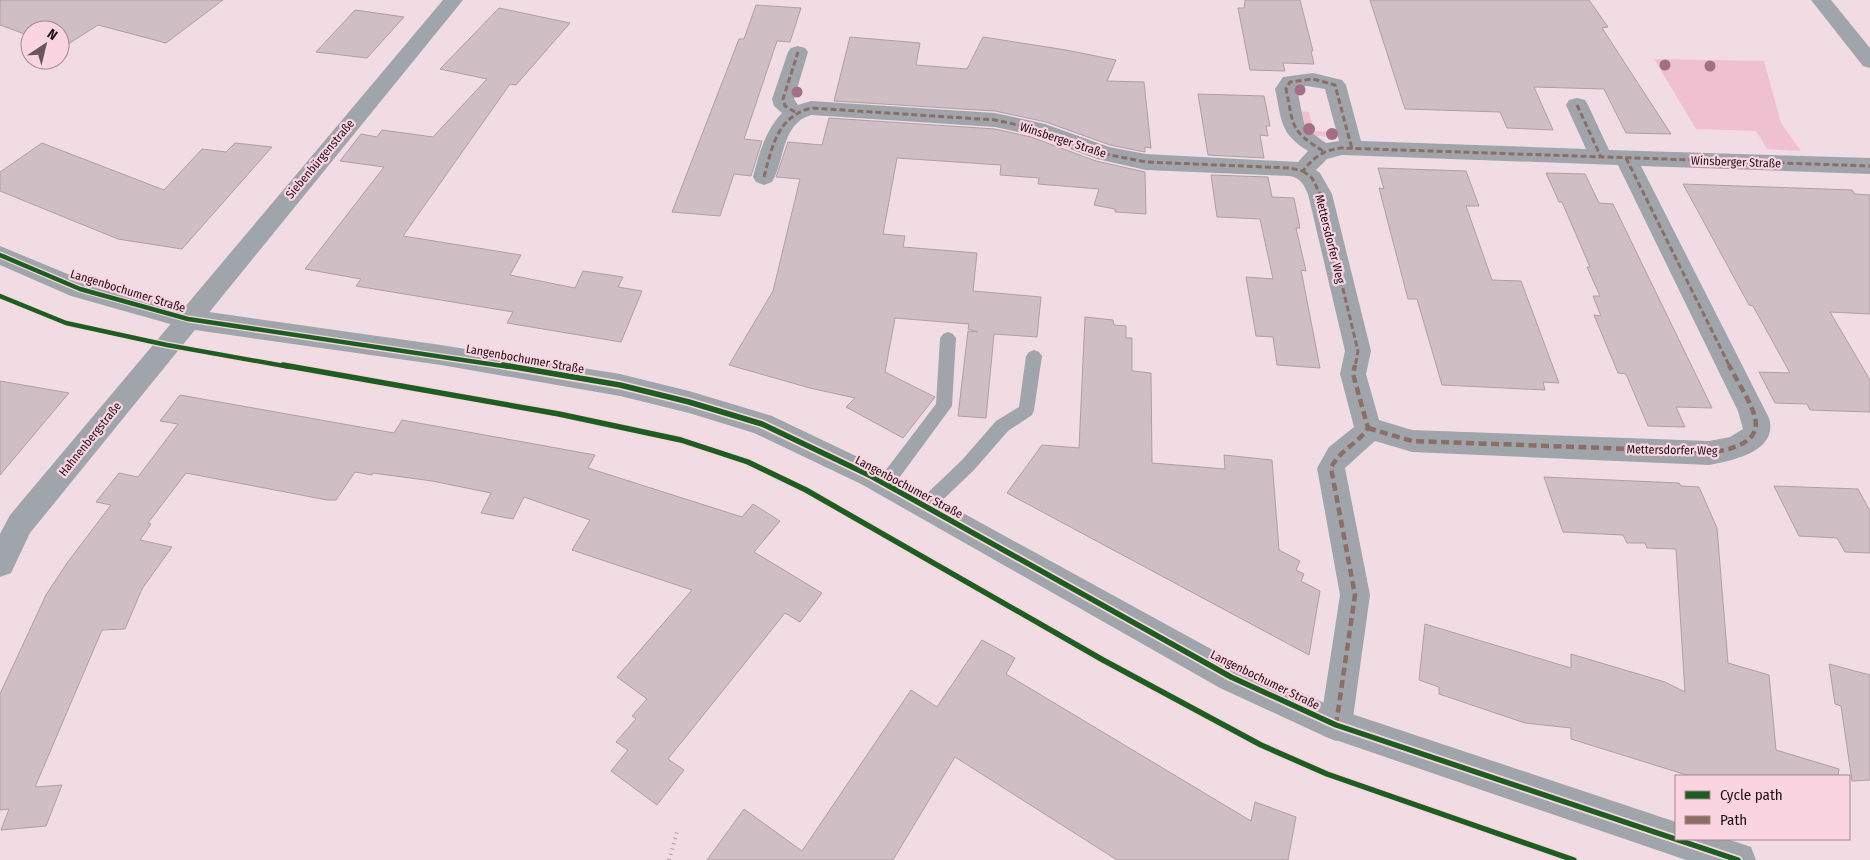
<svg xmlns="http://www.w3.org/2000/svg" width="1870" height="860" viewBox="0 0 1870 860" font-family="'Fira Sans Condensed',sans-serif">
<style>
.green{fill:#efc0d0}
.building{fill:#cfbfc5;stroke:#ae9ea4}
.lines{fill:none;stroke-linecap:round;stroke-linejoin:round}
.path{stroke:#a7a2a8;stroke-width:4;stroke-dasharray:1 4.5;stroke-linecap:butt}
.service{fill:#a0a5ab;fill-rule:evenodd}
.minor{fill:#a0a5ab;fill-rule:evenodd}
.tertiary{fill:#a0a5ab;fill-rule:evenodd}
.quiet-far1{stroke:#8d6e63;stroke-width:3;stroke-dasharray:6 3;stroke-linecap:butt}
.quiet{stroke:#8d6e63;stroke-width:4.5;stroke-dasharray:8 4.5;stroke-linecap:butt}
.cycleway-far1-casing{stroke:#fad4e0;stroke-width:7}
.cycleway-casing{stroke:#fad4e0;stroke-width:9}
.cycleway-far1{stroke:#1b5e20;stroke-width:4.5}
.cycleway{stroke:#1b5e20;stroke-width:5.5}
.tree{fill:#a46f86}
.labels{text-anchor:middle;stroke-width:4.5;stroke-linejoin:round;paint-order:stroke}
.street-label{font-size:12px;fill:#1e1116;stroke:#fad4e0}
</style>
<rect width="100%" height="100%" fill="#f2dce4"/>
<g class="green">
<polygon points="1654,59 1764,61 1781,123 1801,151 1767,149 1756,131 1696,129"/>
<polygon points="1298,111 1309,112 1314,131 1337,132 1338,137 1313,136 1303,130"/>
</g>
<g class="building">
<polygon points="0,0 223,0 166,43 98,25 62,48 60,47 60,30 30,30 30,36 0,25"/>
<polygon points="1245,0 1300,0 1313,51 1311,51 1314,64 1283,63 1285,71 1250,70 1238,8 1244,8"/>
<polygon points="1370,0 1589,0 1608,27 1602,28 1671,134 1626,133 1604,89 1534,87 1553,130 1507,128 1500,112 1405,109"/>
<polygon points="756,5 801,8 790,42 777,41 744,139 762,141 751,176 734,174 720,216 672,212 739,39 744,39"/>
<polygon points="499,8 570,23 516,85 510,84 403,236 521,255 510,275 575,288 583,271 623,277 618,287 642,291 621,342 507,323 513,312 356,286 361,279 305,269 384,167 340,161 361,134 377,137 382,130 433,137 487,79 440,69"/>
<polygon points="355,10 404,17 367,58 316,52"/>
<polygon points="850,37 920,43 916,65 967,69 983,37 1066,50 1116,60 1107,81 1144,82 1151,148 1145,147 1145,152 1110,145 1046,122 995,111 834,101"/>
<polygon points="1198,94 1264,96 1270,126 1266,126 1268,136 1260,135 1264,158 1208,155"/>
<polygon points="829,118 995,129 1031,137 1096,161 1145,172 1146,214 1115,212 1115,209 1094,205 1099,189 1038,184 1039,178 1000,175 1001,165 897,158 883,234 905,236 903,247 977,253 973,291 1041,297 1037,337 994,334 986,418 958,416 968,331 978,332 968,329 969,324 895,318 885,372 935,397 903,438 846,407 855,398 810,388 729,365 773,291 800,179 776,177 788,142 822,145"/>
<polygon points="42,143 164,190 202,149 226,152 235,143 272,147 182,249 118,239 0,191 0,172"/>
<polygon points="1378,168 1466,171 1479,206 1466,206 1492,280 1521,281 1559,383 1543,382 1545,390 1442,385 1417,299 1408,299 1379,188 1384,189"/>
<polygon points="1546,173 1585,174 1599,203 1613,204 1712,408 1676,407 1685,427 1648,426 1626,374 1618,373 1594,315 1601,316 1593,296 1600,296 1587,267 1590,267 1562,202 1559,202"/>
<polygon points="1211,175 1268,177 1272,197 1294,198 1300,228 1296,228 1306,271 1301,270 1320,368 1277,365 1273,337 1256,336 1246,277 1273,279 1260,219 1217,217"/>
<polygon points="1683,184 1852,190 1855,194 1870,195 1870,314 1830,312 1870,380 1870,412 1810,410 1807,404 1775,403 1759,372 1790,373 1753,306 1749,305"/>
<polygon points="1085,317 1113,320 1114,325 1126,326 1126,338 1132,338 1132,371 1151,373 1152,463 1225,469 1224,455 1272,460 1279,550 1300,561 1296,570 1304,574 1301,581 1320,591 1309,655 1007,493 1042,445 1079,448"/>
<polygon points="0,381 69,393 0,475"/>
<polygon points="180,395 394,433 402,420 595,455 588,468 742,517 753,504 780,521 754,552 822,593 800,622 785,613 668,759 684,770 657,805 611,771 628,750 616,742 636,719 632,716 647,699 617,677 692,590 572,550 590,520 524,497 513,519 481,513 491,493 432,481 373,473 372,475 355,472 336,500 327,500 186,473 148,523 151,524 140,540 172,547 142,589 125,629 102,630 35,787 62,785 46,826 1,830 9,809 0,810 0,694 46,595 67,563 111,505 96,502 119,473 138,477 178,424 160,421"/>
<polygon points="1544,477 1679,483 1681,486 1699,487 1717,528 1728,663 1769,675 1776,750 1839,769 1838,776 1690,776 1571,739 1571,728 1525,723 1439,694 1439,687 1419,680 1425,624 1571,668 1571,654 1665,682 1685,692 1676,549 1647,548 1645,543 1627,543 1623,535 1563,532"/>
<polygon points="1774,486 1858,489 1870,511 1870,553 1845,552 1837,538 1799,536"/>
<polygon points="982,640 1015,658 1006,674 1251,821 1255,802 1296,817 1288,860 1117,860 955,757 893,860 707,860 744,809 802,851 911,690 937,707"/>
<polygon points="1829,664 1870,675 1870,780 1852,781 1841,706 1835,704"/>
</g>
<g class="lines">
<polyline class="path" points="669,860 677,832"/>
<g class="service">
<polygon points="948,332 953,334 956,338 952,406 891,489 885,491 879,489 877,484 879,479 936,404 940,338 943,334"/>
<polygon points="1034,350 1039,352 1042,356 1034,410 1032,415 1008,431 974,470 931,511 925,513 919,511 916,506 919,501 962,460 996,421 1019,407 1026,356 1029,352"/>
</g>
<g class="minor">
<polygon points="443,0 463,0 30,533 11,573 0,577 0,534 10,515"/>
<polygon points="1811,0 1831,0 1870,48 1870,68 1863,66"/>
<path d="M 798,46 L 805,48 L 808,52 L 794,99 L 798,105 L 811,101 L 995,113 L 1045,124 L 1109,147 L 1146,154 L 1298,162 L 1308,151 C 1279,133 1282,120 1275,89 L 1283,77 L 1313,73 L 1342,80 L 1346,85 L 1361,141 L 1586,149 L 1566,105 L 1569,100 L 1577,98 L 1585,100 L 1588,105 L 1609,150 L 1870,158 L 1870,174 L 1641,166 L 1769,418 C 1779,451 1733,461 1709,465 L 1412,452 L 1375,441 L 1345,468 L 1370,595 L 1352,725 L 1348,736 L 1336,741 L 1324,736 L 1320,725 L 1340,595 L 1317,468 L 1329,447 L 1354,427 L 1340,374 L 1345,351 L 1308,194 C 1304,185 1301,178 1290,176 L 1146,170 L 1097,159 L 1032,135 L 995,127 L 811,115 C 781,124 785,161 772,182 L 764,185 L 756,182 L 753,177 C 759,154 765,131 782,113 L 774,106 L 772,99 L 788,52 L 791,48 ZM 1307,86 L 1325,89 L 1339,141 L 1326,143 L 1305,128 L 1297,89 L 1298,87 ZM 1342,155 L 1618,165 L 1738,411 L 1743,429 L 1730,437 L 1709,441 L 1412,430 L 1379,420 L 1366,374 L 1371,351 L 1332,194 L 1320,173 L 1316,170 L 1327,159 Z"/>
</g>
<polygon class="tertiary" points="0,246 87,282 188,309 441,345 620,374 689,391 772,416 881,468 1242,666 1340,710 1676,822 1676,839 1727,839 1751,847 1756,860 1686,860 1324,736 1220,688 861,484 754,433 689,413 620,396 441,365 188,329 71,296 0,265"/>
<g class="quiet-far1">
<polyline points="1577,105 1601,157"/>
<polyline points="795,112 785,106 783,99 798,52"/>
<path d="M 1323,151 C 1289,130 1294,126 1286,89 L 1290,82 L 1313,79 L 1335,85 L 1352,149"/>
<polyline points="1626,158 1730,367"/>
<polyline points="1303,171 1312,178 1320,194 1358,351 1355,367"/>
<path d="M 764,177 C 772,147 777,117 811,108 L 995,120 L 1037,129 L 1105,154 L 1146,162 L 1290,168 L 1303,171 C 1314,157 1323,150 1342,148 L 1870,166"/>
</g>
<g class="quiet">
<path d="M 1368,428 L 1412,441 L 1715,452 C 1783,440 1750,407 1729,365"/>
<path d="M 1336,725 L 1355,595 L 1331,468 C 1339,450 1358,444 1368,428 L 1353,374 L 1355,365"/>
</g>
<g class="cycleway-far1-casing">
<g id="cycleway-far1">
<polyline points="0,255 80,289 188,319 510,367"/>
<polyline points="0,296 66,323 167,345 290,367"/>
</g>
</g>
<g class="cycleway-casing">
<g id="cycleway">
<polyline points="283,365 559,414 681,440 748,462 806,490 1103,660 1261,745 1327,774 1574,860"/>
<polyline points="503,365 620,385 689,402 762,424 871,476 1231,677 1336,725 1738,860"/>
</g>
</g>
<use href="#cycleway-far1" class="cycleway-far1"/>
<use href="#cycleway" class="cycleway"/>
</g>
<g class="tree">
<circle cx="1665" cy="65" r="5.5"/>
<circle cx="1710" cy="66" r="5.5"/>
<circle cx="1300" cy="90" r="5.5"/>
<circle cx="797" cy="92" r="5.5"/>
<circle cx="1309" cy="129" r="6"/>
<circle cx="1332" cy="134" r="6"/>
</g>
<g class="labels">
<g class="street-label">
<text transform="translate(1063 140) rotate(18)" y="4">Winsberger Straße</text>
<text transform="translate(320 159) rotate(-50)" y="4">Siebenbürgenstraße</text>
<text transform="translate(1736 162) rotate(2)" y="4">Winsberger Straße</text>
<text transform="translate(1330 239) rotate(76)" y="4">Mettersdorfer Weg</text>
<text transform="translate(128 291) rotate(17)" y="4">Langenbochumer Straße</text>
<text transform="translate(525 359) rotate(10)" y="4">Langenbochumer Straße</text>
<text transform="translate(90 439) rotate(-51)" y="4">Hahnenbergstraße</text>
<text transform="translate(1672 450) rotate(1)" y="4">Mettersdorfer Weg</text>
<text transform="translate(909 487) rotate(28)" y="4">Langenbochumer Straße</text>
<text transform="translate(1265 680) rotate(26)" y="4">Langenbochumer Straße</text>
</g>
</g>
<rect x="1675" y="775" width="175" height="65" fill="#fad4e0" stroke="#a2868f"/>
<rect x="1685" y="791" width="25" height="8" fill="#1b5e20" stroke="#a2868f"/>
<text x="1720" y="800" font-size="15" fill="#1e1116">Cycle path</text>
<rect x="1685" y="816" width="25" height="8" fill="#8d6e63" stroke="#a2868f"/>
<text x="1720" y="825" font-size="15" fill="#1e1116">Path</text>
<g transform="translate(45 45) rotate(35)"><circle r="24" fill="#fad4e0" stroke="#a2868f"/>
<path d="M0-4L9 19L0 12L-9 19Z" fill="#68585e"/>
<text y="-8" font-size="14" font-weight="bold" text-anchor="middle" fill="#1e1116">N</text>
</g>
</svg>
